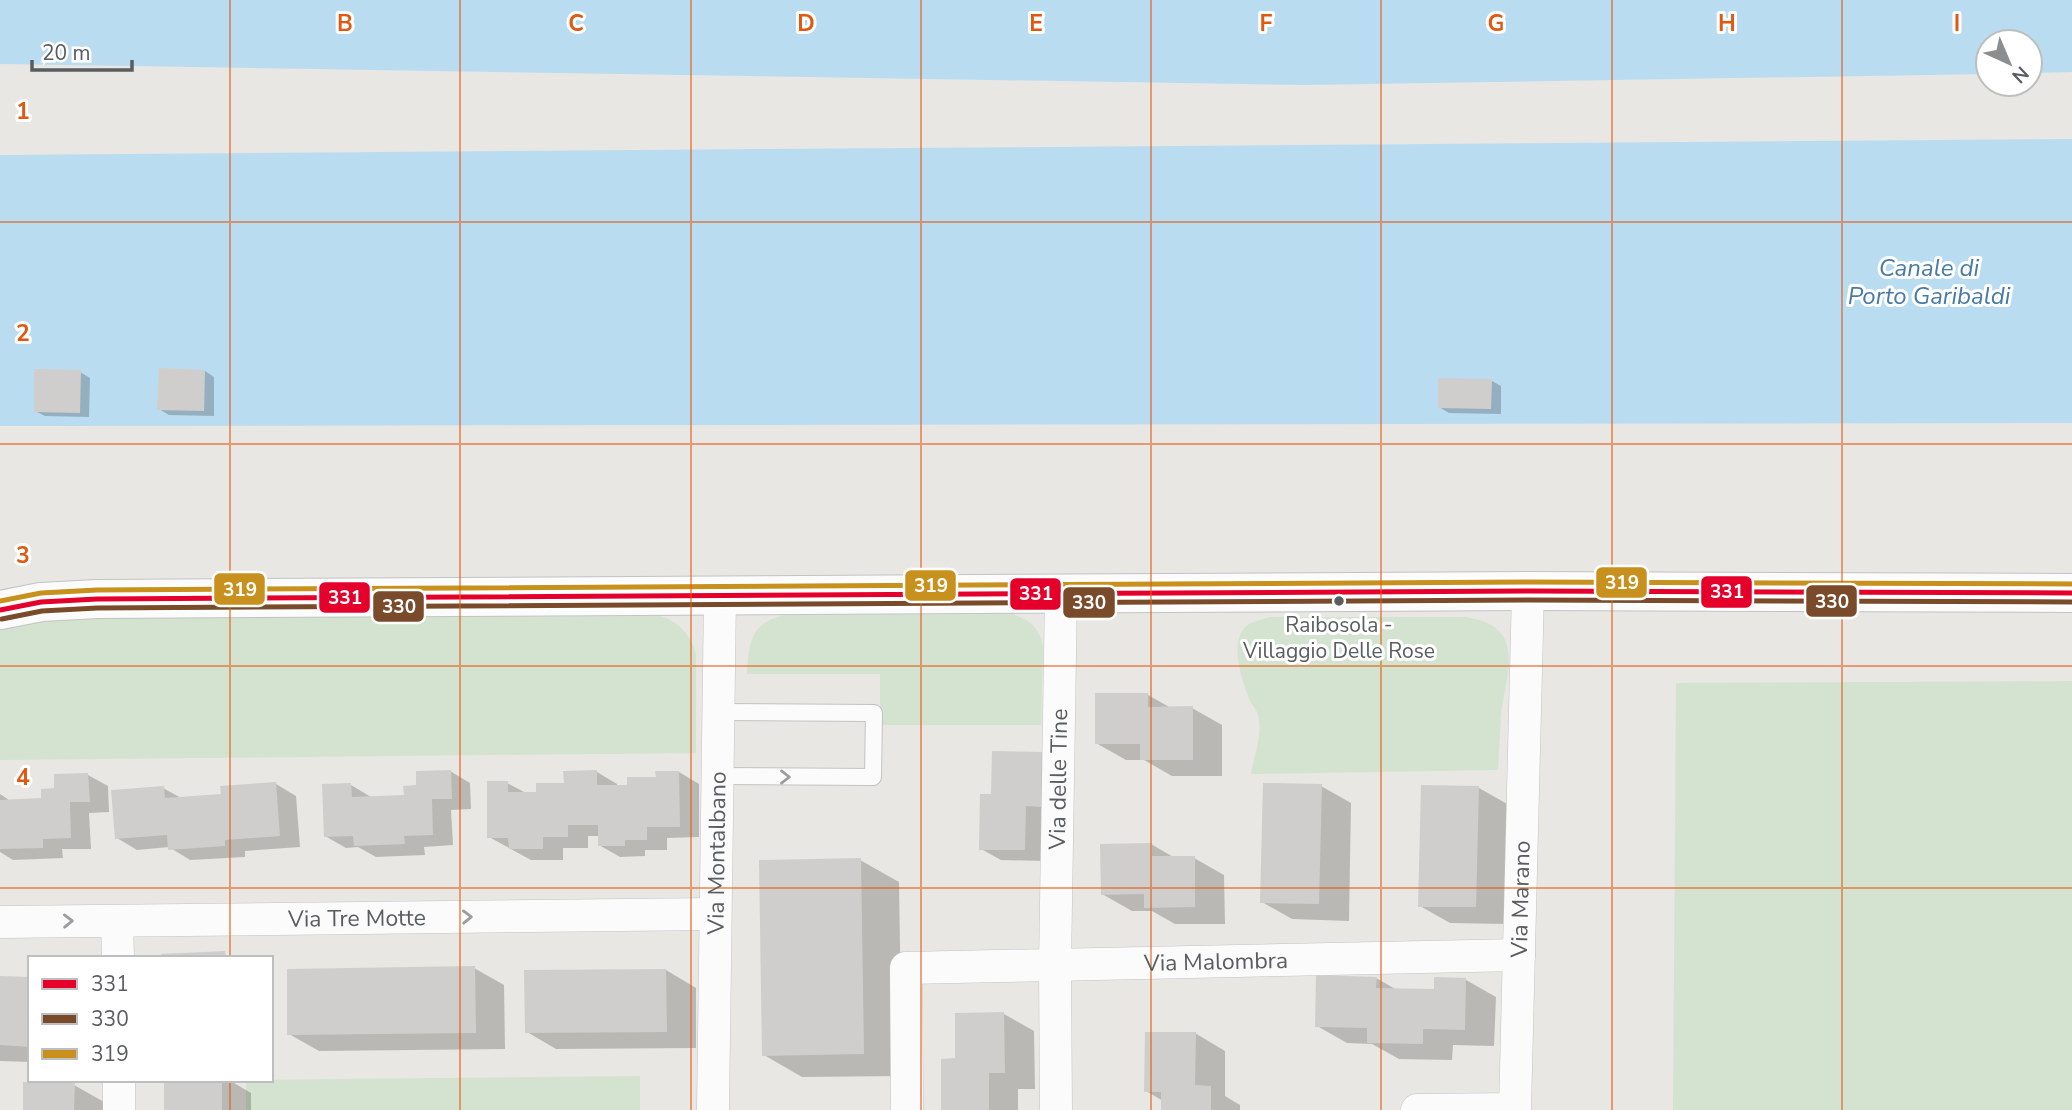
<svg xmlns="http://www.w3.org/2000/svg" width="2072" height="1110" viewBox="0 0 2072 1110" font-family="'Nunito Sans',sans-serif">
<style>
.green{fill:#d3e3cf}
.water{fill:#badcf0}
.shadow{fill:#0003}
.building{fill:#cfcecc}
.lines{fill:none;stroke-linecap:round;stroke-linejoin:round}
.service-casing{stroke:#c2c3c3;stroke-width:18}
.minor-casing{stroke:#c2c3c3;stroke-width:33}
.tertiary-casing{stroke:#c2c3c3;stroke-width:40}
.service{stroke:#fcfbfb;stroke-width:16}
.minor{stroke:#fcfbfb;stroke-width:32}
.tertiary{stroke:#fcfbfb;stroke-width:38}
.bus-1-casing{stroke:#fff;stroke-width:10}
.bus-2-casing{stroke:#fff;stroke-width:10}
.bus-3-casing{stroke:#fff;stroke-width:10}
.bus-1{stroke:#e4002b;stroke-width:5}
.bus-2{stroke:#7a4b2a;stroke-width:5}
.bus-3{stroke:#c8901d;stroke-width:5}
.oneway{stroke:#9a9c9e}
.grid{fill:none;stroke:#e15910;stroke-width:2;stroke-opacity:0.55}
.bus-dot{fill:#595d60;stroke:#fff;stroke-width:2.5}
.labels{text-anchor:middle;stroke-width:6;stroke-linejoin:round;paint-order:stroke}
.bus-label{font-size:21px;fill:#595d60;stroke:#fff}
.street-label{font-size:23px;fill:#595d60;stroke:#fff}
.water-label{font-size:24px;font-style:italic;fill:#477aa4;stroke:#fff}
.grid-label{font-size:23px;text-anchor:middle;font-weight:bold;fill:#e15910;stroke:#fff;stroke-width:6;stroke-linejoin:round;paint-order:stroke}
.line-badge{stroke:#fff;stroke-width:2.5}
.badge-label{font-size:19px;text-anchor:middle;font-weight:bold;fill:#fff}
</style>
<rect width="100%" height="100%" fill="#e8e7e3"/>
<g class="green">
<path d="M 1012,614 C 1030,620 1039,627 1043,646 L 1041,725 L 880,725 L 880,674 L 747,674 C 749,643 750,622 786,615 Z"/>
<path d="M 660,616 C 680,622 690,635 696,654 L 696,753 L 0,760 L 0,624 L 47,618 Z"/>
<path d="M 1270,617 L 1465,617 C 1528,626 1506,672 1501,715 C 1500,734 1499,752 1498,770 L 1251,774 C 1254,756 1263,734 1258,715 C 1257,710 1252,705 1250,701 C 1242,681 1227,639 1249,624 C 1255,621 1264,619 1270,617 Z"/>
<polygon points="2072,681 2072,1110 1673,1110 1676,683"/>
<polygon points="640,1076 640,1110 246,1110 246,1080"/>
</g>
<g class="water">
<polygon points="0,0 2072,0 2072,72 2030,73 2030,42 1988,42 1988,74 1305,85 0,64"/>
<polygon points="2072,139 2072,423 0,426 0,155"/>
</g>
<g class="shadow">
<polygon points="205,371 214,377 214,416 169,415 159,409"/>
<polygon points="80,372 90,378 89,417 45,416 35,411"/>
<polygon points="1492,381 1501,386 1501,414 1449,413 1439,407"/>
<polygon points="1148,695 1171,708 1192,708 1222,725 1222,776 1172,776 1144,760 1126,760 1096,743"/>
<polygon points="1042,754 1062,766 1045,861 1001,860 981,849 993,796"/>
<polygon points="450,771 470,783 471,809 451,810 453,845 424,847 425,855 376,857 358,847 346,848 325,836 351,785 371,797 406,797 418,787"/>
<polygon points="597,772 617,784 617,787 628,787 679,772 699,784 699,837 667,838 667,850 645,850 645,856 620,857 599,845 600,836 588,836 588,848 563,848 563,860 531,860 489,837 507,783 526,793 538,793 565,785"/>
<polygon points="88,775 108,786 109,812 89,813 91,849 62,849 63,858 13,860 0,852 0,794 9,800 43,799 56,790"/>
<polygon points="276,784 296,796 300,847 245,851 245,857 190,860 169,847 137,850 117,838 163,788 183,799 223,796"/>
<polygon points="1321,786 1351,803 1349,921 1292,919 1262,902"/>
<polygon points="1479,788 1509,805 1506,924 1450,923 1420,906"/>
<polygon points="1151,844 1175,858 1194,858 1224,875 1225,924 1175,924 1152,911 1132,911 1102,894"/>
<polygon points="860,860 899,882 902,1076 802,1077 764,1055"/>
<polygon points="474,968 504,985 505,1049 319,1051 289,1034"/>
<polygon points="666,970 696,988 696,1048 556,1049 527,1032"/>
<polygon points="0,978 30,979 30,1062 0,1061"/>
<polygon points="1376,978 1397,990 1436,991 1466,980 1496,997 1494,1046 1453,1045 1452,1060 1399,1059 1372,1044 1347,1043 1317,1026"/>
<polygon points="1004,1014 1034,1031 1035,1089 1018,1089 1018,1110 943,1110 957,1060"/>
<polygon points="1195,1033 1225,1051 1225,1096 1240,1105 1240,1110 1163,1110 1163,1101 1146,1091"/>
<polygon points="166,1080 229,1080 251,1093 251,1110 166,1110"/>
<polygon points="74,1085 104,1102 104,1110 24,1110"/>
</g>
<g class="building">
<polygon points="159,368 205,370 204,411 157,410"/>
<polygon points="34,369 81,370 80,413 34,412"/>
<polygon points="1438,378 1492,379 1491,409 1438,408"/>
<polygon points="1095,693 1148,693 1148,707 1193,706 1193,760 1140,760 1140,744 1095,744"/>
<polygon points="992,751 1042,752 1041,807 1026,806 1025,850 979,850 980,794 991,794"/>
<polygon points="451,770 452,799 432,799 433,835 404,836 405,844 354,846 353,836 324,837 322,784 351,783 352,797 404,795 403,786 416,785 416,771"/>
<polygon points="597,770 597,785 627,785 627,777 656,777 655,771 679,771 680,827 647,827 647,840 625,840 625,846 598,846 598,825 568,825 568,837 543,837 543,849 509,849 508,838 487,838 487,781 508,781 508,792 536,792 536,783 564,783 563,771"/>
<polygon points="88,773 90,802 70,802 71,838 43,839 43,848 0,849 0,800 41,798 41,789 54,788 54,774"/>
<polygon points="276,782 280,836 225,840 225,846 168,850 167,835 115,839 111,790 164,786 165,798 221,794 220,786"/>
<polygon points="1263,783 1322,784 1319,904 1260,903"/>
<polygon points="1421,785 1479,786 1476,907 1418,907"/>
<polygon points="1152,843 1152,856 1195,856 1195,907 1144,908 1144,894 1101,895 1100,844"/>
<polygon points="861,858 864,1054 762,1056 759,860"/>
<polygon points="225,951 226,958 161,958 161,954"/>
<polygon points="475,966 476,1033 287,1035 287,969"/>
<polygon points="666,969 667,1032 525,1033 524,970"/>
<polygon points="1316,975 1377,977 1376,988 1434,989 1434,977 1466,978 1465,1030 1423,1029 1423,1044 1367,1043 1367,1028 1315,1027"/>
<polygon points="0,976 30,977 30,1047 0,1045"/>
<polygon points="1004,1012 1005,1073 989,1073 989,1110 941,1110 941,1059 955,1058 955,1013"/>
<polygon points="1145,1032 1196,1032 1195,1085 1211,1086 1211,1110 1161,1110 1161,1092 1144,1092"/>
<rect x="164" y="1080" width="58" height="30"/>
<polygon points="23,1082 75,1083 74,1110 23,1110"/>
</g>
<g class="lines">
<g class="service-casing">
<polyline id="service" points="717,776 873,777 874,713 718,712"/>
</g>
<g class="minor-casing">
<g id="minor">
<polyline points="117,921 118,958"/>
<path id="s1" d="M 0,922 L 715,914"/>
<polyline points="119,1080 119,1110"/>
<path id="s2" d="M 713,1110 L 720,596"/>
<path id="s3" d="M 907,1110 L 906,968 L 1519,955"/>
<path id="s4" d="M 1056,1110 L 1055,966 L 1061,593"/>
<path id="s5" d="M 1417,1110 L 1515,1109 L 1528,591"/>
</g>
</g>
<g class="tertiary-casing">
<polyline id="tertiary" points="0,610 41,602 97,599 1528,591 2072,593"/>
</g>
<use href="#service" class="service"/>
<use href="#minor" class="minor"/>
<use href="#tertiary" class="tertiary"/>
<g class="bus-1-casing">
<polyline id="bus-1" points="0,610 41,602 97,599 1528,591 2072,593"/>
</g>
<g class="bus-2-casing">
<polyline id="bus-2" points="2,619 42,611 97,608 1528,600 2072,602"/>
</g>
<g class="bus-3-casing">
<polyline id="bus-3" points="0,601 41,593 97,590 1528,582 2072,584"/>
</g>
<use href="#bus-1" class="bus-1"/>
<use href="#bus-2" class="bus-2"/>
<use href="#bus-3" class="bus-3"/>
</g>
<defs><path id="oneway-chevron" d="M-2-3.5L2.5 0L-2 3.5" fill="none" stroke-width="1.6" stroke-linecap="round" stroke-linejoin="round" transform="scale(1.75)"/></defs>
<g class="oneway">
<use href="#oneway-chevron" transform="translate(785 777)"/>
<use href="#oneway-chevron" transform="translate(467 917) rotate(-1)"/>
<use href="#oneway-chevron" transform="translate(68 921) rotate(-1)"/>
</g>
<path class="grid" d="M 230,0 L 230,958M 460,0 L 460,1110M 691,0 L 691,1110M 921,0 L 921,1110M 1151,0 L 1151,1110M 1381,0 L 1381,1110M 1612,0 L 1612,1110M 1842,0 L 1842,1110M 0,222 L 2072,222M 0,444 L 2072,444M 0,666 L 2072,666M 0,888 L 2072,888M 230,1080 L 230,1110"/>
<circle class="bus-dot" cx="1339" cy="601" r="6"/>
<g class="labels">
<g class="bus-label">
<text x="1339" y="632">Raibosola -<tspan x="1339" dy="26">Villaggio Delle Rose</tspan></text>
</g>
<g class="street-label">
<text dy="8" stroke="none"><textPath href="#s4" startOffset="331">Via delle Tine</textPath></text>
<text dy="8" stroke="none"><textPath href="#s2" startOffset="257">Via Montalbano</textPath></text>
<text dy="8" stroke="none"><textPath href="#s5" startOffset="308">Via Marano</textPath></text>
<text dy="8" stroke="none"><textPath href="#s1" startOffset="357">Via Tre Motte</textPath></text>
<text dy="8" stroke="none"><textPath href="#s3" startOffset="452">Via Malombra</textPath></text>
</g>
<g class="water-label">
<text x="1929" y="276">Canale di<tspan x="1929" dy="28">Porto Garibaldi</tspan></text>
</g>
</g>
<g class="grid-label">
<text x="345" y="31">B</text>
<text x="576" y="31">C</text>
<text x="806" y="31">D</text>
<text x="1036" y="31">E</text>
<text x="1266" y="31">F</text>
<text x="1496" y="31">G</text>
<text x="1727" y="31">H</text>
<text x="1957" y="31">I</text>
<text x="23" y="119">1</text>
<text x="23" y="341">2</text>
<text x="23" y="563">3</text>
<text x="23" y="785">4</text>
</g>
<g class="line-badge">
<rect x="1595" y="566" width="53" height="33" rx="7" fill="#c8901d"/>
<rect x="904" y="569" width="53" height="33" rx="7" fill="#c8901d"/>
<rect x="213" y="572" width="53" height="34" rx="7" fill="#c8901d"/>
<rect x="1700" y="575" width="53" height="34" rx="7" fill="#e4002b"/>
<rect x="1009" y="577" width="53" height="34" rx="7" fill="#e4002b"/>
<rect x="318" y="581" width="53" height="33" rx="7" fill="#e4002b"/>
<rect x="1805" y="584" width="53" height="34" rx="7" fill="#7a4b2a"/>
<rect x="1062" y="586" width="54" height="33" rx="7" fill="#7a4b2a"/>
<rect x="372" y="590" width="53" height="33" rx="7" fill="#7a4b2a"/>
</g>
<g class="badge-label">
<text x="1622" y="589">319</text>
<text x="931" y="592">319</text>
<text x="240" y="596">319</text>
<text x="1727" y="598">331</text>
<text x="1036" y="600">331</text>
<text x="345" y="604">331</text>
<text x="1832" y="608">330</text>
<text x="1089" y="609">330</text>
<text x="399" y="613">330</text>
</g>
<rect x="28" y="956" width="245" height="126" fill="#ffffff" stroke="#bdbebf" stroke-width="2"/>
<rect x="42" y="979" width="35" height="10" fill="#e4002b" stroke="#bdbebf" stroke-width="2"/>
<text x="91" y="991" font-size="21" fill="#595d60">331</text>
<rect x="42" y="1014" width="35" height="10" fill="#7a4b2a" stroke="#bdbebf" stroke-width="2"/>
<text x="91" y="1026" font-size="21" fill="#595d60">330</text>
<rect x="42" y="1049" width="35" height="10" fill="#c8901d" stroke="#bdbebf" stroke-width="2"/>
<text x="91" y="1061" font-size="21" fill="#595d60">319</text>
<g transform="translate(2009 63) rotate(136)"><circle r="33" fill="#ffffff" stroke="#bdbebf" stroke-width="2"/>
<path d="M0-5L12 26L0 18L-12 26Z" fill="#8b8d8e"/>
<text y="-10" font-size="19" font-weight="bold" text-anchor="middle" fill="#595d60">N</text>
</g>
<path d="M32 60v10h100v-10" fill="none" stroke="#595d60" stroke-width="3.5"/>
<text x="42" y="60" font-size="21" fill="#595d60" stroke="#ffffff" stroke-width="5" paint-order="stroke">20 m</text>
</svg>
